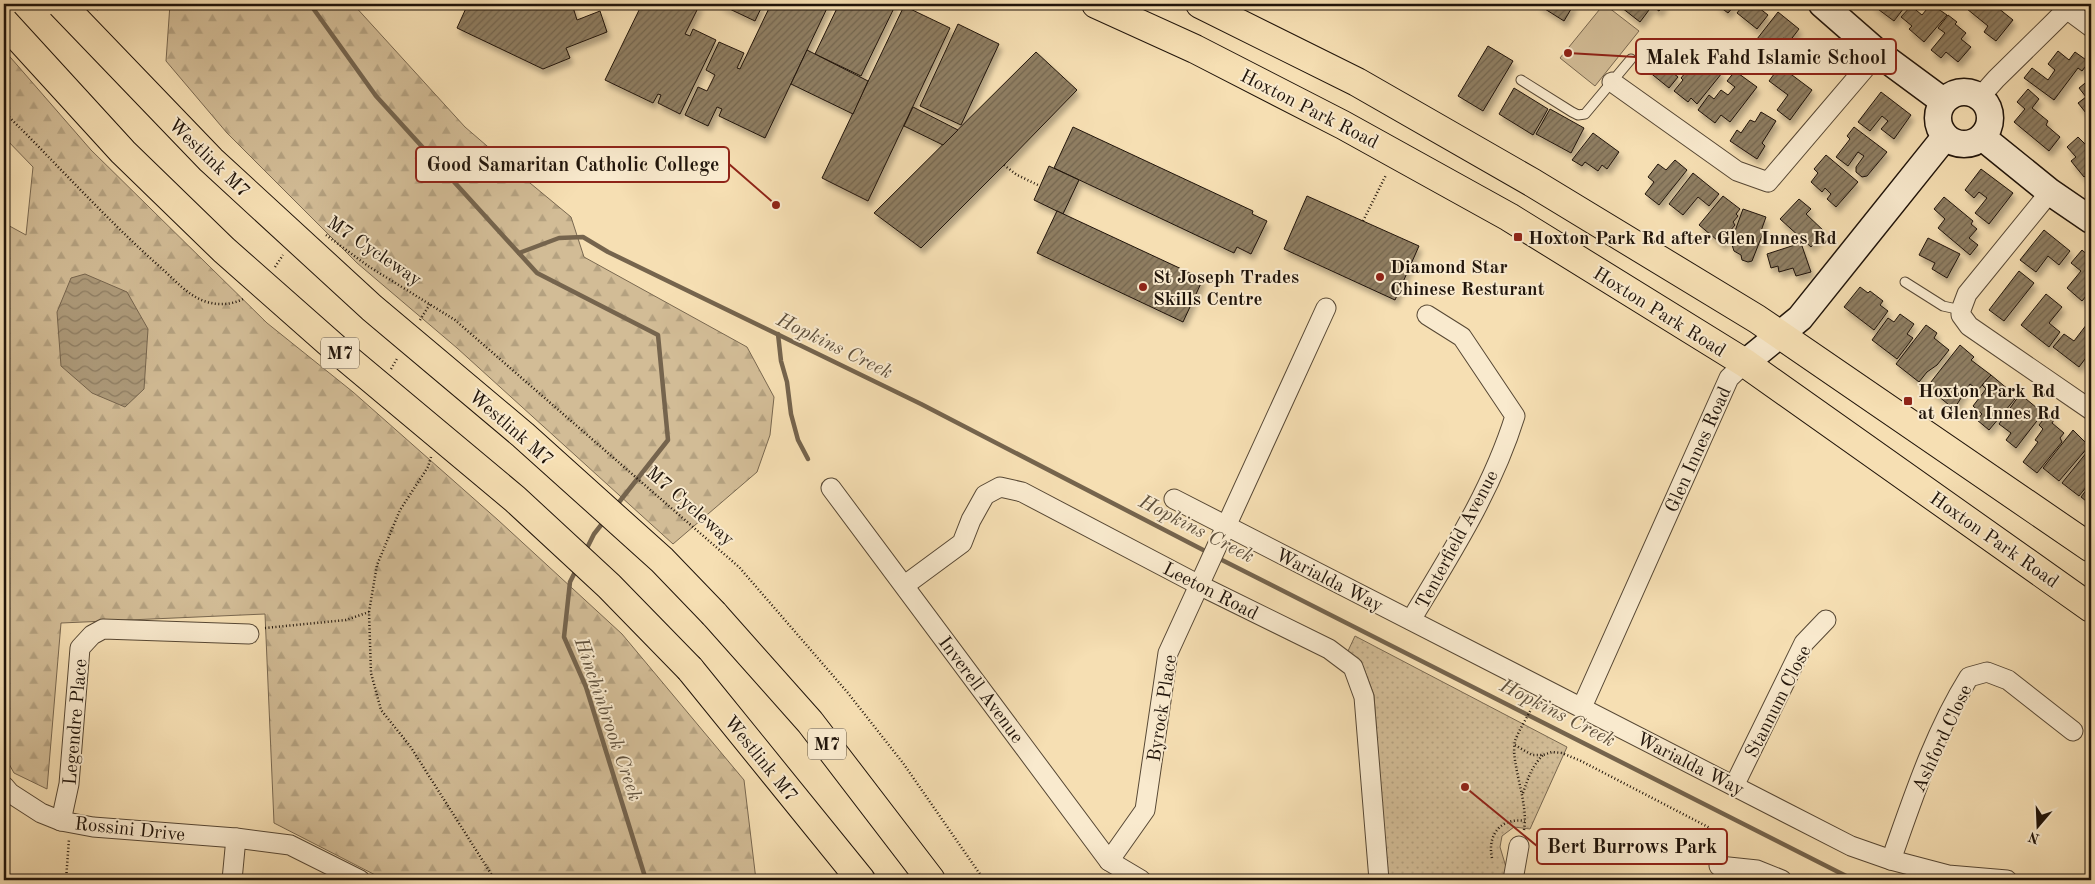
<svg xmlns="http://www.w3.org/2000/svg" width="2095" height="884" viewBox="0 0 2095 884" font-family="'Old Standard TT',serif">
<style>
.green{fill:url(#green-dots);stroke:#796850}
.forest{fill:url(#forest-firs);stroke:#796850}
.pitch{fill:#d2bc96;stroke:#796850}
.water{fill:url(#water-waves);stroke:#75644d}
.lines{fill:none;stroke-linecap:round;stroke-linejoin:round}
.stream{stroke:#75644d;stroke-width:4.5}
.building{fill:url(#building-hatch);stroke:#20140a;filter:url(#shadow)}
.lane-casing{stroke:#564734;stroke-width:11}
.street-casing{stroke:#564734;stroke-width:21}
.secondary-casing{stroke:#20140a;stroke-width:29}
.primary-casing{stroke:#20140a;stroke-width:30}
.highway-casing{stroke:#20140a;stroke-width:30}
.path{stroke:#20140a;stroke-width:2.5;stroke-dasharray:1 2.5;stroke-linecap:butt}
.lane{stroke:#f9eace;stroke-width:9}
.street{stroke:#f9eace;stroke-width:19}
.secondary{stroke:#f9eace;stroke-width:26}
.primary{stroke:#f6dfb3;stroke-width:28}
.highway{stroke:#f6dfb3;stroke-width:28}
.highway-bridge-casing{stroke:#20140a;stroke-width:30;stroke-linecap:butt}
.highway-bridge{stroke:#f6dfb3;stroke-width:28}
.poi-dot{fill:#8f2418;stroke:#f9eace;stroke-width:2}
.labels{text-anchor:middle;stroke-width:4;stroke-linejoin:round;paint-order:stroke}
.shield{fill:#f9eace;stroke:#615445;stroke-width:1}
.shield-label{font-size:18px;font-weight:bold;fill:#20140a}
.street-label{font-size:19px;fill:#20140a;stroke:#f9eace}
.poi-label{font-size:19px;font-weight:bold;fill:#20140a;stroke:#f9eace;text-anchor:start}
.water-label{font-size:20px;font-style:italic;fill:#5f503c;stroke:#f9eace}
.leader{fill:none;stroke:#8f2418;stroke-width:2}
.callout-dot{fill:#8f2418;stroke:#f9eace;stroke-width:2}
.callout{fill:#f9eace;stroke:#8f2418;stroke-width:2}
.callout-label{font-size:20px;text-anchor:middle;font-weight:bold;fill:#20140a}
</style>
<defs>
<pattern id="green-dots" width="8" height="8" patternUnits="userSpaceOnUse" patternTransform="scale(1.25)"><rect width="8" height="8" fill="#d2bc96"/><path d="M2 2h.1M6 6h.1" fill="none" stroke="#b4a180" stroke-width="1.8" stroke-linecap="round"/></pattern>
<pattern id="forest-firs" width="22" height="20" patternUnits="userSpaceOnUse" patternTransform="scale(1.25)"><rect width="22" height="20" fill="#d2bc96"/><path d="M5 1l3.5 6h-7zM16 11l3.5 6h-7z" fill="#b4a180"/></pattern>
<pattern id="water-waves" width="16" height="10" patternUnits="userSpaceOnUse" patternTransform="scale(1.25)"><rect width="16" height="10" fill="#ad9a7a"/><path d="M0 5q4-4 8 0t8 0" fill="none" stroke="#8c7c62"/></pattern>
<pattern id="building-hatch" width="6" height="6" patternUnits="userSpaceOnUse" patternTransform="scale(1.25)"><rect width="6" height="6" fill="#8f7e62"/><path d="M-1 1l2-2M0 6l6-6M5 7l2-2" fill="none" stroke="#74664f"/></pattern>
<filter id="shadow"><feDropShadow dx="3" dy="5.5" stdDeviation="2.5" flood-color="#0004"/></filter>
</defs>
<rect width="100%" height="100%" fill="#f6dfb3"/>
<filter id="stains"><feTurbulence type="fractalNoise" baseFrequency=".004" numOctaves="4"/><feColorMatrix values="0 0 0 0 .2 0 0 0 0 .09 0 0 0 0 .02 0 0 0 .5 -.17"/></filter>
<radialGradient id="worn" r=".72"><stop offset=".6" stop-color="#630" stop-opacity="0"/><stop offset="1" stop-color="#630" stop-opacity=".3"/></radialGradient>
<polygon class="green" points="1355,636 1567,747 1530,829 1514,827 1502,836 1500,847 1506,867 1506,880 1387,880 1374,695 1363,666 1348,651"/>
<g class="forest">
<polygon points="170,4 353,4 465,127 530,183 571,217 584,257 747,347 774,397 770,435 757,472 673,544 457,348 357,263 227,133 166,61"/>
<polygon points="4,50 91,150 267,323 353,392 498,520 622,634 744,780 756,880 385,880 274,823 265,614 61,623 47,789 14,773 4,755 4,306 7,302 4,295 4,223 26,235 33,167 4,137"/>
</g>
<polygon class="pitch" points="1604,4 1639,31 1595,86 1560,58"/>
<polygon class="water" points="85,274 127,292 148,329 144,389 125,407 92,393 61,366 57,312 71,278"/>
<g class="lines">
<g class="stream">
<polyline points="310,4 376,96 537,273 658,335 668,440 616,506"/>
<polyline points="519,253 559,238 583,237 608,252 921,404 1209,553"/>
<polyline points="778,334 781,361 787,382 791,414 798,440 808,459"/>
<polyline points="585,552 594,534 605,520"/>
<polyline points="1218,558 1854,880"/>
<polyline points="577,568 570,582 564,637 586,687 646,880"/>
</g>
</g>
<g class="building">
<polygon points="462,4 572,4 577,20 600,11 607,32 566,48 570,58 543,69 457,28 467,6"/>
<polygon points="642,4 700,4 685,34 690,36 693,29 716,40 680,114 658,103 661,95 658,94 653,103 605,80"/>
<polygon points="719,4 763,4 755,21"/>
<polygon points="771,4 829,4 765,138 719,116 722,109 717,107 708,126 685,115 698,87 707,91 715,75 706,70 719,42 744,53 737,68 740,69"/>
<polygon points="839,4 896,4 861,76 815,54"/>
<polygon points="1537,4 1574,4 1564,21"/>
<polygon points="1617,4 1665,4 1659,11 1652,6 1640,22"/>
<polygon points="1716,4 1736,4 1728,13"/>
<polygon points="1744,4 1754,4 1768,15 1757,29 1737,13"/>
<polygon points="1871,4 1907,4 1894,21"/>
<polygon points="1931,4 1947,15 1924,42 1909,29 1912,26 1901,17 1911,6 1922,15"/>
<polygon points="1971,4 1993,4 2013,20 1996,41 1984,32 1988,26 1967,9"/>
<polygon points="904,6 950,28 868,201 822,178"/>
<polygon points="1778,12 1799,29 1789,42 1783,38 1766,60 1750,48"/>
<polygon points="1948,15 1957,22 1955,24 1966,33 1961,39 1971,47 1958,62 1946,52 1941,58 1931,50 1945,33 1938,28"/>
<polygon points="958,24 999,44 961,125 920,106"/>
<polygon points="1673,41 1689,53 1673,73 1678,77 1669,88 1648,71"/>
<polygon points="1488,46 1513,61 1483,111 1458,96"/>
<polygon points="807,50 868,81 853,114 791,84"/>
<polygon points="2058,51 2069,60 2075,52 2089,62 2082,71 2078,68 2054,100 2024,78 2032,68 2048,80 2055,70 2048,64"/>
<polygon points="1036,52 1077,90 1004,165 921,248 874,213"/>
<polygon points="1700,55 1722,73 1697,104 1691,98 1688,102 1674,91 1683,80 1681,78"/>
<polygon points="1780,66 1812,90 1790,120 1777,110 1788,95 1769,81"/>
<polygon points="1735,71 1757,87 1730,122 1721,115 1715,123 1698,110 1709,95 1714,99 1721,90 1728,95 1735,87 1727,81"/>
<polygon points="2090,79 2091,117 2090,118 2078,103 2086,97 2079,88"/>
<polygon points="1514,88 1548,109 1533,135 1499,114"/>
<polygon points="2028,89 2039,99 2032,108 2048,121 2046,125 2060,137 2049,151 2014,122 2025,109 2017,102"/>
<polygon points="1881,92 1911,115 1894,139 1881,129 1888,121 1882,116 1870,131 1858,122"/>
<polygon points="913,107 958,130 943,145 904,126"/>
<polygon points="1550,109 1584,128 1571,153 1536,134"/>
<polygon points="1761,112 1776,121 1762,143 1765,146 1757,159 1730,141 1737,130 1741,133 1750,120 1755,122"/>
<polygon points="1073,127 1253,211 1252,214 1267,221 1251,254 1237,247 1234,253 1054,168"/>
<polygon points="1854,127 1887,152 1867,176 1862,177 1856,172 1856,167 1864,156 1858,152 1848,166 1836,157 1850,139 1847,136"/>
<polygon points="1593,133 1619,152 1607,169 1602,165 1598,171 1585,162 1582,166 1572,160"/>
<polygon points="2078,137 2089,148 2091,146 2091,171 2084,177 2071,161 2076,157 2067,147"/>
<polygon points="1826,155 1858,182 1836,207 1827,199 1831,194 1825,188 1822,192 1811,182 1818,173 1814,169"/>
<polygon points="1675,160 1687,170 1659,205 1645,194 1654,182 1648,177 1658,164 1666,170"/>
<polygon points="1049,166 1079,180 1063,214 1034,200"/>
<polygon points="1981,169 2013,193 1989,224 1975,213 1987,198 1979,192 1974,198 1965,190"/>
<polygon points="1693,173 1719,194 1709,206 1698,197 1683,215 1669,204"/>
<polygon points="1307,196 1419,246 1395,300 1284,249"/>
<polygon points="1723,196 1740,209 1736,214 1738,216 1733,222 1735,225 1730,231 1732,235 1723,245 1699,225"/>
<polygon points="1944,197 1973,221 1971,224 1977,229 1969,238 1978,245 1970,255 1938,228 1945,219 1934,209"/>
<polygon points="1799,199 1811,209 1806,214 1825,232 1811,247 1780,219"/>
<polygon points="1743,209 1766,217 1761,231 1763,233 1752,261 1748,262 1742,260 1741,255 1734,251 1731,242"/>
<polygon points="1057,211 1203,279 1183,322 1037,253"/>
<polygon points="2044,230 2070,251 2059,265 2048,256 2036,272 2020,260"/>
<polygon points="1928,238 1960,254 1947,278 1932,269 1935,263 1919,255"/>
<polygon points="1801,243 1811,272 1796,276 1793,268 1779,272 1778,266 1771,268 1767,254"/>
<polygon points="2082,250 2091,258 2091,290 2082,301 2067,288 2081,271 2071,263"/>
<polygon points="2019,271 2034,283 2004,321 1989,310"/>
<polygon points="1860,287 1868,293 1870,291 1883,301 1880,305 1888,311 1874,330 1844,307"/>
<polygon points="2046,294 2062,307 2049,323 2060,332 2049,347 2021,325"/>
<polygon points="1900,314 1914,324 1907,334 1913,338 1897,359 1872,340 1888,318 1894,322"/>
<polygon points="2087,324 2091,327 2091,351 2079,367 2053,347 2064,334 2074,341"/>
<polygon points="1926,325 1937,333 1934,338 1949,350 1937,365 1927,372 1919,382 1896,364"/>
<polygon points="1960,345 1974,357 1971,360 1991,375 1978,390 1970,384 1954,409 1927,387"/>
<polygon points="1991,375 2009,390 2007,392 2015,399 1989,430 1977,420 1982,414 1973,406 1986,389 1982,385"/>
<polygon points="2020,394 2043,413 2016,448 2006,440 2011,433 1999,424"/>
<polygon points="2047,415 2054,420 2052,423 2064,433 2060,438 2062,442 2037,473 2023,462 2038,442 2035,440 2043,429 2039,425"/>
<polygon points="2073,430 2089,446 2059,481 2043,468"/>
<polygon points="2091,447 2091,481 2079,496 2062,483"/>
<polygon points="2091,484 2091,505 2081,497"/>
</g>
<g class="lines">
<g class="lane-casing">
<g id="lane">
<polyline points="1521,80 1572,112 1578,115 1585,114 1631,59"/>
<polyline points="1905,282 1943,306 1961,310"/>
</g>
</g>
<g class="street-casing">
<g id="street">
<polyline points="2064,7 2091,27"/>
<polyline points="1612,82 1737,171 1768,182 1878,53"/>
<polyline points="1980,97 1996,79 2054,22 2062,14 2064,4"/>
<polyline points="2050,192 1967,294 1961,310 1961,315 1969,326 2091,410"/>
<polyline points="831,488 1109,861 1141,880"/>
<polyline points="1174,499 1851,846 1891,860 1948,875 2007,880"/>
<polyline points="905,585 962,543 971,520 985,495 1000,487 1022,492 1199,585 1329,649 1353,667 1364,697 1379,880"/>
<path d="M 1411,620 C 1450,555 1492,490 1515,416 L 1462,337 L 1427,315"/>
<polyline points="1582,707 1729,378 1745,363"/>
<polyline points="4,786 10,793 41,813 61,821 93,827 236,838 290,845 360,880"/>
<polyline points="1734,786 1804,643 1826,620"/>
<polyline points="61,821 69,784 80,648 92,635 103,629 249,634"/>
<path d="M 1891,860 C 1913,798 1934,733 1969,677 L 1987,672 L 2008,680 L 2073,731"/>
<polyline points="1109,861 1145,810 1168,653 1326,308"/>
<polyline points="1719,866 1757,870 1782,880"/>
<polyline points="232,880 236,838"/>
<polyline points="1513,880 1519,846"/>
</g>
</g>
<g class="secondary-casing">
<g id="secondary">
<polyline points="1822,4 1878,53 1943,101"/>
<circle cx="1964" cy="118" r="26"/>
<polyline points="1982,137 2050,192 2091,220"/>
<polyline points="1745,363 1800,318 1945,137"/>
</g>
</g>
<g class="primary-casing">
<g id="primary">
<polyline points="1096,4 1195,49 1343,125 1509,217 1745,363 2091,608"/>
<polyline points="1200,4 1357,82 1533,183 1757,319 2091,548"/>
</g>
</g>
<g class="highway-casing">
<g id="highway">
<polyline points="714,614 810,722 931,880"/>
<polyline points="690,669 861,880"/>
</g>
</g>
<g class="path">
<polyline points="93,4 99,10"/>
<polyline points="1066,4 1076,8"/>
<path d="M 4,112 C 56,163 105,218 159,266 C 173,278 187,295 204,301 C 218,306 232,305 245,298"/>
<polyline points="1004,165 1017,175 1040,186"/>
<polyline points="1363,221 1386,175"/>
<polyline points="326,235 368,266 455,320 739,567 848,693 903,763 984,880"/>
<polyline points="275,267 283,255"/>
<polyline points="420,320 430,304"/>
<polyline points="391,369 398,357"/>
<polyline points="431,457 428,467 400,510 377,565 369,612 371,673 381,710 410,746 495,880"/>
<polyline points="265,628 346,620 369,612"/>
<polyline points="1515,745 1532,755 1543,755 1552,752 1562,753 1581,761 1710,828 1715,836 1719,849"/>
<path d="M 1523,793 C 1528,778 1532,766 1543,755"/>
<path d="M 1524,830 C 1529,802 1510,763 1515,741 C 1519,729 1529,715 1534,703"/>
<path d="M 1492,858 C 1487,836 1500,817 1525,821"/>
<polyline points="66,880 69,839"/>
</g>
<use href="#lane" class="lane"/>
<use href="#street" class="street"/>
<use href="#secondary" class="secondary"/>
<use href="#primary" class="primary"/>
<use href="#highway" class="highway"/>
<g class="highway-bridge-casing">
<g id="highway-bridge">
<polyline points="61,4 211,160 372,308 523,435 662,560 714,614"/>
<polyline points="4,22 123,152 224,250 344,356 515,499 609,586 690,669"/>
</g>
</g>
<use href="#highway-bridge" class="highway-bridge"/>
</g>
<g class="poi-dot">
<rect x="1513" y="232" width="10" height="10" rx="2.5"/>
<circle cx="1380" cy="277" r="5"/>
<circle cx="1143" cy="287" r="5"/>
<rect x="1903" y="396" width="10" height="10" rx="2.5"/>
</g>
<g class="labels">
<g class="shield">
<rect x="321" y="337.5" width="38" height="31" rx="4"/>
<rect x="808" y="728.5" width="38" height="31" rx="4"/>
</g>
<g class="shield-label">
<text x="340" y="359">M7</text>
<text x="827" y="750">M7</text>
</g>
<g class="street-label">
<text transform="translate(1310 108) rotate(27)" y="7">Hoxton Park Road</text>
<text transform="translate(210 157) rotate(44)" y="7">Westlink M7</text>
<text transform="translate(375 250) rotate(34)" y="7">M7 Cycleway</text>
<text transform="translate(1660 311) rotate(32)" y="7">Hoxton Park Road</text>
<text transform="translate(512 427) rotate(41)" y="7">Westlink M7</text>
<text transform="translate(1697 449) rotate(-66)" y="7">Glen Innes Road</text>
<text transform="translate(691 505) rotate(41)" y="7">M7 Cycleway</text>
<text transform="translate(1456 539) rotate(-62)" y="7">Tenterfield Avenue</text>
<text transform="translate(1995 539) rotate(35)" y="7">Hoxton Park Road</text>
<text transform="translate(1330 579) rotate(27)" y="7">Warialda Way</text>
<text transform="translate(1211 590) rotate(27)" y="7">Leeton Road</text>
<text transform="translate(982 689) rotate(53)" y="7">Inverell Avenue</text>
<text transform="translate(1777 701) rotate(-63)" y="7">Stannum Close</text>
<text transform="translate(1161 708) rotate(-81)" y="7">Byrock Place</text>
<text transform="translate(74 722) rotate(-85)" y="7">Legendre Place</text>
<text transform="translate(1941 738) rotate(-65)" y="7">Ashford Close</text>
<text transform="translate(762 758) rotate(51)" y="7">Westlink M7</text>
<text transform="translate(1691 763) rotate(27)" y="7">Warialda Way</text>
<text transform="translate(130 828) rotate(6)" y="7">Rossini Drive</text>
</g>
<g class="poi-label">
<text x="1528" y="244">Hoxton Park Rd after Glen Innes Rd</text>
<text x="1390" y="273">Diamond Star<tspan x="1390" dy="22">Chinese Resturant</tspan></text>
<text x="1153" y="283">St Joseph Trades<tspan x="1153" dy="22">Skills Centre</tspan></text>
<text x="1918" y="397">Hoxton Park Rd<tspan x="1918" dy="22">at Glen Innes Rd</tspan></text>
</g>
<g class="water-label">
<text transform="translate(835 345) rotate(26)" y="7">Hopkins Creek</text>
<text transform="translate(1197 528) rotate(27)" y="7">Hopkins Creek</text>
<text transform="translate(1558 712) rotate(27)" y="7">Hopkins Creek</text>
<text transform="translate(609 719) rotate(71)" y="7">Hinchinbrook Creek</text>
</g>
</g>
<path class="leader" d="M1568 53L1636 57M776 205L729 164M1465 787L1537 846"/>
<g class="callout-dot">
<circle cx="1568" cy="53" r="5"/>
<circle cx="776" cy="205" r="5"/>
<circle cx="1465" cy="787" r="5"/>
</g>
<g class="callout">
<rect x="1636" y="39" width="260" height="35" rx="5"/>
<rect x="416" y="147" width="313" height="35" rx="5"/>
<rect x="1537" y="829" width="190" height="35" rx="5"/>
</g>
<g class="callout-label">
<text x="1766" y="64">Malek Fahd Islamic School</text>
<text x="573" y="171">Good Samaritan Catholic College</text>
<text x="1632" y="853">Bert Burrows Park</text>
</g>
<rect width="2095" height="884" fill="none" stroke="#f6dfb3" stroke-width="20"/>
<rect x="5" y="5" width="2085" height="874" fill="none" stroke="#20140a" stroke-width="2.5"/>
<rect x="10" y="10" width="2075" height="864" fill="none" stroke="#20140a"/>
<g transform="translate(2038 826) rotate(199)" stroke="#f9eace" stroke-width="4" paint-order="stroke">
<path d="M0-4L9 19L0 12L-9 19Z" fill="#20140a"/>
<text y="-8" font-size="14" font-weight="bold" text-anchor="middle" fill="#20140a">N</text>
</g>
<rect width="100%" height="100%" filter="url(#stains)"/>
<rect width="100%" height="100%" fill="url(#worn)"/>
</svg>
